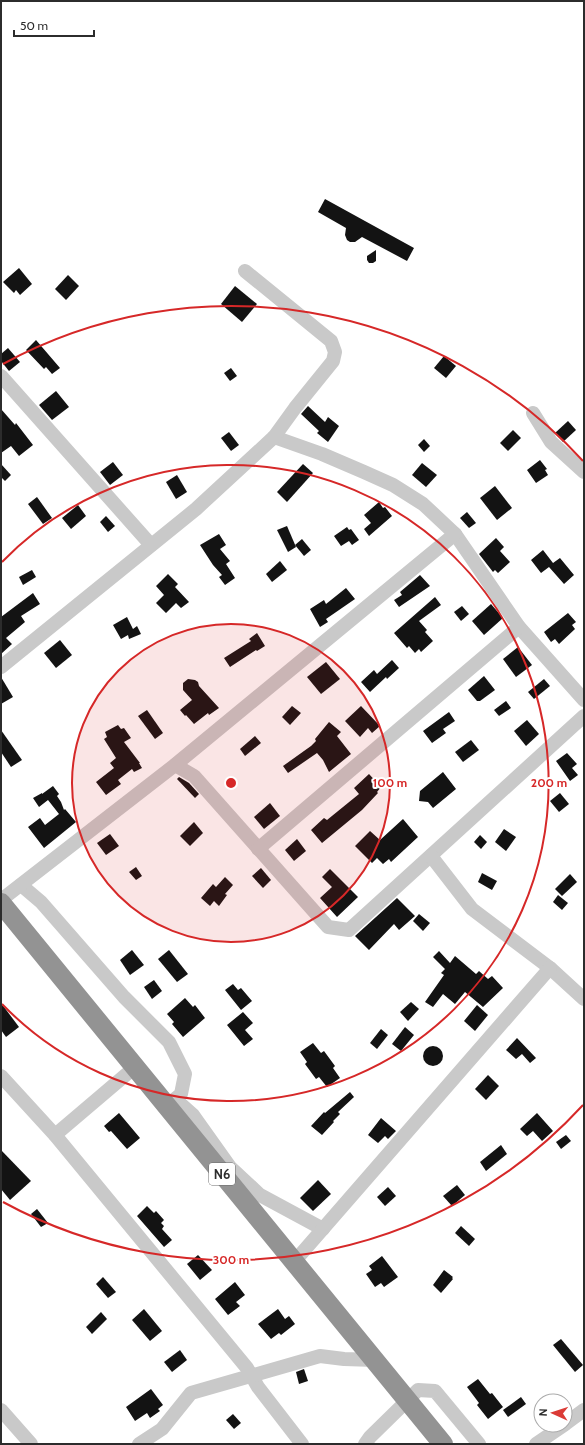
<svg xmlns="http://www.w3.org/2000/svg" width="585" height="1445" viewBox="0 0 585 1445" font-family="Cabin,sans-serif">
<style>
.building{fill:#131313}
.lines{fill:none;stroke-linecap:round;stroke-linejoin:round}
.minor{stroke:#c9c9c9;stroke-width:14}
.highway{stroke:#939393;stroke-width:20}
.ring{fill:none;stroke:#d62828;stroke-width:2}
.labels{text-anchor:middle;stroke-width:4;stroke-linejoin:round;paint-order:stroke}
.shield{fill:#fff;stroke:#6b6b6b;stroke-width:1}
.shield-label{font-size:13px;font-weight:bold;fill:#2c2c2c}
.centre{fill:#d62828;stroke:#fff;stroke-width:2}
.ring-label{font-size:12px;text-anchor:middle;font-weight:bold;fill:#d62828;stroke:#fff;stroke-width:4;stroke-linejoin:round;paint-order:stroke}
</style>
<rect width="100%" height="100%" fill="#fff"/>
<g class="building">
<polygon points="325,199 414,248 407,261 362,237 355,242 350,242 347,240 345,235 346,228 318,212"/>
<polygon points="376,250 376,261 373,263 369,263 367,260 367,256"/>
<polygon points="19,268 32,284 20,295 16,290 14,293 3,282"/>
<polygon points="68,275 79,286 66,300 55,289"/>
<polygon points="235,286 257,304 242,322 221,304"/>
<polygon points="36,340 60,368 52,374 46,367 44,369 26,350"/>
<polygon points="8,348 20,362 9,371 1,361 1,354"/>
<polygon points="444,356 456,366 446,378 434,368"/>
<polygon points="231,368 237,376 230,381 224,373"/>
<polygon points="56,391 69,407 52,420 39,405"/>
<polygon points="308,406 325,422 328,417 339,426 328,442 317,433 319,431 301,414"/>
<polygon points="1,409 15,425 16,423 33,445 19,456 11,446 1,453"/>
<polygon points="568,421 576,430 563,442 555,433"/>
<polygon points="513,430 521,438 508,451 500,443"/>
<polygon points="229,432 239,445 231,451 221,438"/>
<polygon points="424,439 430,446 424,452 418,445"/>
<polygon points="540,460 547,469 545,470 548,475 536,483 527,470"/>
<polygon points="113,462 123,475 110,485 100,472"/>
<polygon points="422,463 437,475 426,487 412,475"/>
<polygon points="1,464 11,475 5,481 1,477"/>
<polygon points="303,464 313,473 287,502 277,492"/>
<polygon points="177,475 187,492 176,499 166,482"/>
<polygon points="495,486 512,508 497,520 480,498"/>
<polygon points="37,497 52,518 43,524 28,504"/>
<polygon points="379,502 383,508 385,507 392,516 369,536 364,529 371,523 364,515"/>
<polygon points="78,505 86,516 71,529 62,518"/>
<polygon points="467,512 476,523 469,528 460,518"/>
<polygon points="106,516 115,526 108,532 100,522"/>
<polygon points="287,526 296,547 288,552 277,530"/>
<polygon points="347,527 349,530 351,529 359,540 352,545 349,541 341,546 334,536"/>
<polygon points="219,534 226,545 220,549 230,561 226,564 235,578 225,585 219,577 222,575 213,565 200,545"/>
<polygon points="496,538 504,547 500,551 510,562 498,573 495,570 493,572 479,554"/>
<polygon points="302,539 311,550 304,556 295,545"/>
<polygon points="543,550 553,563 560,558 574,575 564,584 549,567 541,573 531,560"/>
<polygon points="280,561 287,570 272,582 266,574"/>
<polygon points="32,570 36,577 23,585 19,577"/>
<polygon points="168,574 178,584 175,587 189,602 181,608 176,603 166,613 156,603 164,595 156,586"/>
<polygon points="420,575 430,586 399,607 394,600 402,595 400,592"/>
<polygon points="346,588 355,599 326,619 328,622 320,627 310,609 324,600 326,604"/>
<polygon points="33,593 40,604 21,616 25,622 6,638 12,644 1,654 1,617"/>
<polygon points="435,597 441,605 419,621 427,630 425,632 433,641 421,652 419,649 415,653 409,646 407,648 394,633"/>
<polygon points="491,604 503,618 484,635 472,621"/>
<polygon points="462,606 469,614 461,621 454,612"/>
<polygon points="568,613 576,622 572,625 575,629 559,644 555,639 551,642 544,632"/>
<polygon points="127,617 133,629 137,626 141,634 129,639 128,635 121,639 113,625"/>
<polygon points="257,633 265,646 257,651 256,650 230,667 224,658 251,641 249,639"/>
<polygon points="60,640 72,655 56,668 44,653"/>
<polygon points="518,647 532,665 516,677 503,659"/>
<polygon points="392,660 399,668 387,679 386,677 370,692 361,682 374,670 377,674"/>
<polygon points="326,662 340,679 321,694 307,677"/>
<polygon points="484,676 495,690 480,701 477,701 468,690"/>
<polygon points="1,677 13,697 1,704"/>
<polygon points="188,679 195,680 198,682 199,686 219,708 209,715 208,713 194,724 186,715 185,716 180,710 192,700 183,690 183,683"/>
<polygon points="544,679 550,686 534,699 528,692"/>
<polygon points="506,701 511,708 499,716 494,710"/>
<polygon points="292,706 301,713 290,725 282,717"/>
<polygon points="361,706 380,726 372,733 368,728 360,737 345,721"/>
<polygon points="147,710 163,733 155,739 138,716"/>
<polygon points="449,712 455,721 443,729 446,733 432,743 423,731"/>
<polygon points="527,720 539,734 526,746 514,731"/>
<polygon points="329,722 341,732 337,736 351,754 329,772 323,760 317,753 288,773 283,766 311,746 316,741 315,739"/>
<polygon points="118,725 121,729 124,728 131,738 124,742 140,763 139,763 142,768 134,772 132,769 118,780 121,784 106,795 96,782 114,768 110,763 116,758 104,739 107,737 105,732"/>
<polygon points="1,730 22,760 11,767 1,752"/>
<polygon points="255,736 261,743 245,756 240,749"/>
<polygon points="471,740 479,750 463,762 455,752"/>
<polygon points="567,753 577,764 572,768 578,775 570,781 556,761"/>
<polygon points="443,772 456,789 433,808 428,802 419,801 420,791"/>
<polygon points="369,774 381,787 377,792 378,793 362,810 322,843 311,830 324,818 327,820 359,794 354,788"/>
<polygon points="179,777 189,783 199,794 195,798 177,779"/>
<polygon points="53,786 59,794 57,796 61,802 64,810 65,809 76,822 44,848 28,827 40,818 45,825 59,814 48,800 39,807 33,798 42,793 42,794"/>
<polygon points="560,793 569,804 559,812 550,801"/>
<polygon points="270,803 280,816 264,829 254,817"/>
<polygon points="403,819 418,837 391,862 389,859 383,864 377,858 372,863 355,846 370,831 380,840"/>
<polygon points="194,822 203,833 190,846 180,836"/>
<polygon points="504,829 516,837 506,851 495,842"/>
<polygon points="110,834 119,846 106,855 97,843"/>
<polygon points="480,835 487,842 481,849 474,842"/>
<polygon points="297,839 306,851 294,861 285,850"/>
<polygon points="136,867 142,876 136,880 129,872"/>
<polygon points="261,868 271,880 263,888 252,876"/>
<polygon points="330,869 358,897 337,917 320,898 332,887 322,877"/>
<polygon points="482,873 497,881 492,890 478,882"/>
<polygon points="570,874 577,882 562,896 555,889"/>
<polygon points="225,877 233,885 225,894 227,895 219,906 214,901 210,906 201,898 213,884 216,887"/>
<polygon points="558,895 568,903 562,910 553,902"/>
<polygon points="397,898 415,916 399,930 394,924 369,950 355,936"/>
<polygon points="419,914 430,923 423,931 413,921"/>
<polygon points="132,950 144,965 130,975 120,960"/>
<polygon points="169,950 188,974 177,982 158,959"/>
<polygon points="439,951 450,963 455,956 476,974 479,971 488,979 492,976 503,988 483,1007 465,992 455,1004 443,994 433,1007 425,1002 444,975 441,973 445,969 433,957"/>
<polygon points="154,980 162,991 152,999 144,987"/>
<polygon points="233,984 238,990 241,988 252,1001 241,1010 225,990"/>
<polygon points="185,998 193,1007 195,1005 205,1018 183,1037 172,1024 174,1022 167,1014"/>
<polygon points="411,1002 419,1009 408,1021 400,1012"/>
<polygon points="1,1003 19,1027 6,1037 1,1030"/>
<polygon points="477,1005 488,1015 475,1031 464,1021"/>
<polygon points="243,1012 253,1023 245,1030 253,1039 244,1046 227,1025"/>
<polygon points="405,1027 414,1035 401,1051 392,1044"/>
<polygon points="381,1029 388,1035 377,1049 370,1043"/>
<polygon points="517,1038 536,1058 530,1063 522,1054 516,1059 506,1050"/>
<polygon points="313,1043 321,1053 324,1051 335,1066 333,1068 340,1078 327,1087 319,1077 316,1079 305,1064 307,1062 300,1052"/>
<circle cx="433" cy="1056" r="10"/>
<polygon points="488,1075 499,1086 486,1100 475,1089"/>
<polygon points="350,1092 354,1097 338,1112 340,1114 333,1121 334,1122 322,1135 311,1126 324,1112 325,1113"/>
<polygon points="119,1113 140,1138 127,1149 111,1131 109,1132 104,1126"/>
<polygon points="537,1113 553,1131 542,1141 533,1131 527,1136 520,1129"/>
<polygon points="381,1118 396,1131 388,1139 385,1136 378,1143 368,1135"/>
<polygon points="566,1135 571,1141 561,1149 556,1142"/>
<polygon points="501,1145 507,1154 486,1171 480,1162"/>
<polygon points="1,1150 31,1181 10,1200 1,1189"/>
<polygon points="318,1180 331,1194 313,1211 300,1198"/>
<polygon points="457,1185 465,1195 452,1206 443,1196"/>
<polygon points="388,1187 396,1196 385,1206 377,1197"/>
<polygon points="147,1206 154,1213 156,1211 164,1220 161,1223 164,1226 162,1229 172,1240 164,1247 137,1216"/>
<polygon points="37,1209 48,1223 41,1227 31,1214"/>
<polygon points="461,1226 475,1239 469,1246 455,1233"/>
<polygon points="198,1255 212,1270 200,1280 187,1264"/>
<polygon points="382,1256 398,1277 384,1287 381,1283 375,1287 366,1274 372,1270 369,1266"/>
<polygon points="444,1270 453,1277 452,1278 453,1279 441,1293 433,1285"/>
<polygon points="103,1277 116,1292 108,1298 96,1284"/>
<polygon points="235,1282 245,1295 236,1302 240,1306 228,1315 215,1299"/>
<polygon points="144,1309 162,1331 150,1341 132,1320"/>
<polygon points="278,1309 285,1319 289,1316 295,1324 281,1335 279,1333 271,1339 258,1324"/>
<polygon points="101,1312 107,1319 92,1334 86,1327"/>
<polygon points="561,1339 583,1365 575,1372 553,1345"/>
<polygon points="180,1350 187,1360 172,1372 164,1362"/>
<polygon points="304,1369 308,1381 299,1384 296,1372"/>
<polygon points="478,1379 490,1394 492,1393 503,1407 488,1419 477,1405 479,1403 467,1387"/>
<polygon points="151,1389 163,1405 158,1409 160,1411 150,1418 147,1413 135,1421 126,1407"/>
<polygon points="521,1397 526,1404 508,1417 503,1410"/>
<polygon points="233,1414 241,1423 234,1429 226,1420"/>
</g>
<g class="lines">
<g class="minor">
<polyline points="1,376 151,545"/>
<polyline points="533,413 551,442 584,472"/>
<polyline points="274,437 322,454 364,472 393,485 423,504 455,534 519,627 584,700"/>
<polyline points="1,667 196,509 274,437 295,408 333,361 335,352 331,341 245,271"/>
<polyline points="175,765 194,776 328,927 349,930 584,716"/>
<polyline points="258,849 519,627"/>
<polyline points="431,856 472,909 550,968 584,999"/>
<polyline points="21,885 41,902 124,997 169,1042 185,1074 181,1094 167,1106"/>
<polyline points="1,900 175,765 455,534"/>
<polyline points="1,1076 55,1135 247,1368 258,1387 302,1444"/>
<polyline points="175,1099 193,1115 230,1167 260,1195 323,1229"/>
<polyline points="55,1135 135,1067"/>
<polyline points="294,1262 550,968"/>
<polyline points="1,1410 31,1444"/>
<polyline points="565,1424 584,1410"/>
<polyline points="139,1444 162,1429 191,1393 320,1356 344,1359 375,1360"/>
<polyline points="365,1444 370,1437 418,1390 435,1391 479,1444"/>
<polyline points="536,1444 564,1425"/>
</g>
<polyline class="highway" points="1,903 443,1444"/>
</g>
<circle cx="231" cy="783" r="159" fill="#d62828" fill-opacity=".12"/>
<g class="ring">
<circle cx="231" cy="783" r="159"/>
<path d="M2 562A318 318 0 1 1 2 1004"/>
<path d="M583 1105A477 477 0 0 1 3 1202M3 364A477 477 0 0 1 583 461"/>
</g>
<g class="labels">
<rect class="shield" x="209" y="1163" width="26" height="22" rx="3"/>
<g class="shield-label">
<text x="222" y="1179">N6</text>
</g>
</g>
<circle cx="231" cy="783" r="6" class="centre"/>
<g class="ring-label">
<text x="390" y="787">100 m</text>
<text x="549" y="787">200 m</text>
<text x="231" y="1264">300 m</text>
</g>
<rect width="585" height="1445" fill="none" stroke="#2c2c2c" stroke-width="4"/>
<g transform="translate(553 1413) rotate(273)"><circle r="19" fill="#ffffff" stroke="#ababab"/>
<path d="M0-3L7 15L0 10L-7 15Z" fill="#db3b36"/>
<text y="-6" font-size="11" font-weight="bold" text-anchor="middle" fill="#2c2c2c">N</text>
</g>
<path d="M14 30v6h80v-6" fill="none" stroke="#2c2c2c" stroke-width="2"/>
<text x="20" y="30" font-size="12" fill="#2c2c2c" stroke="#ffffff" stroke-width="3" paint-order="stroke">50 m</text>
</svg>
